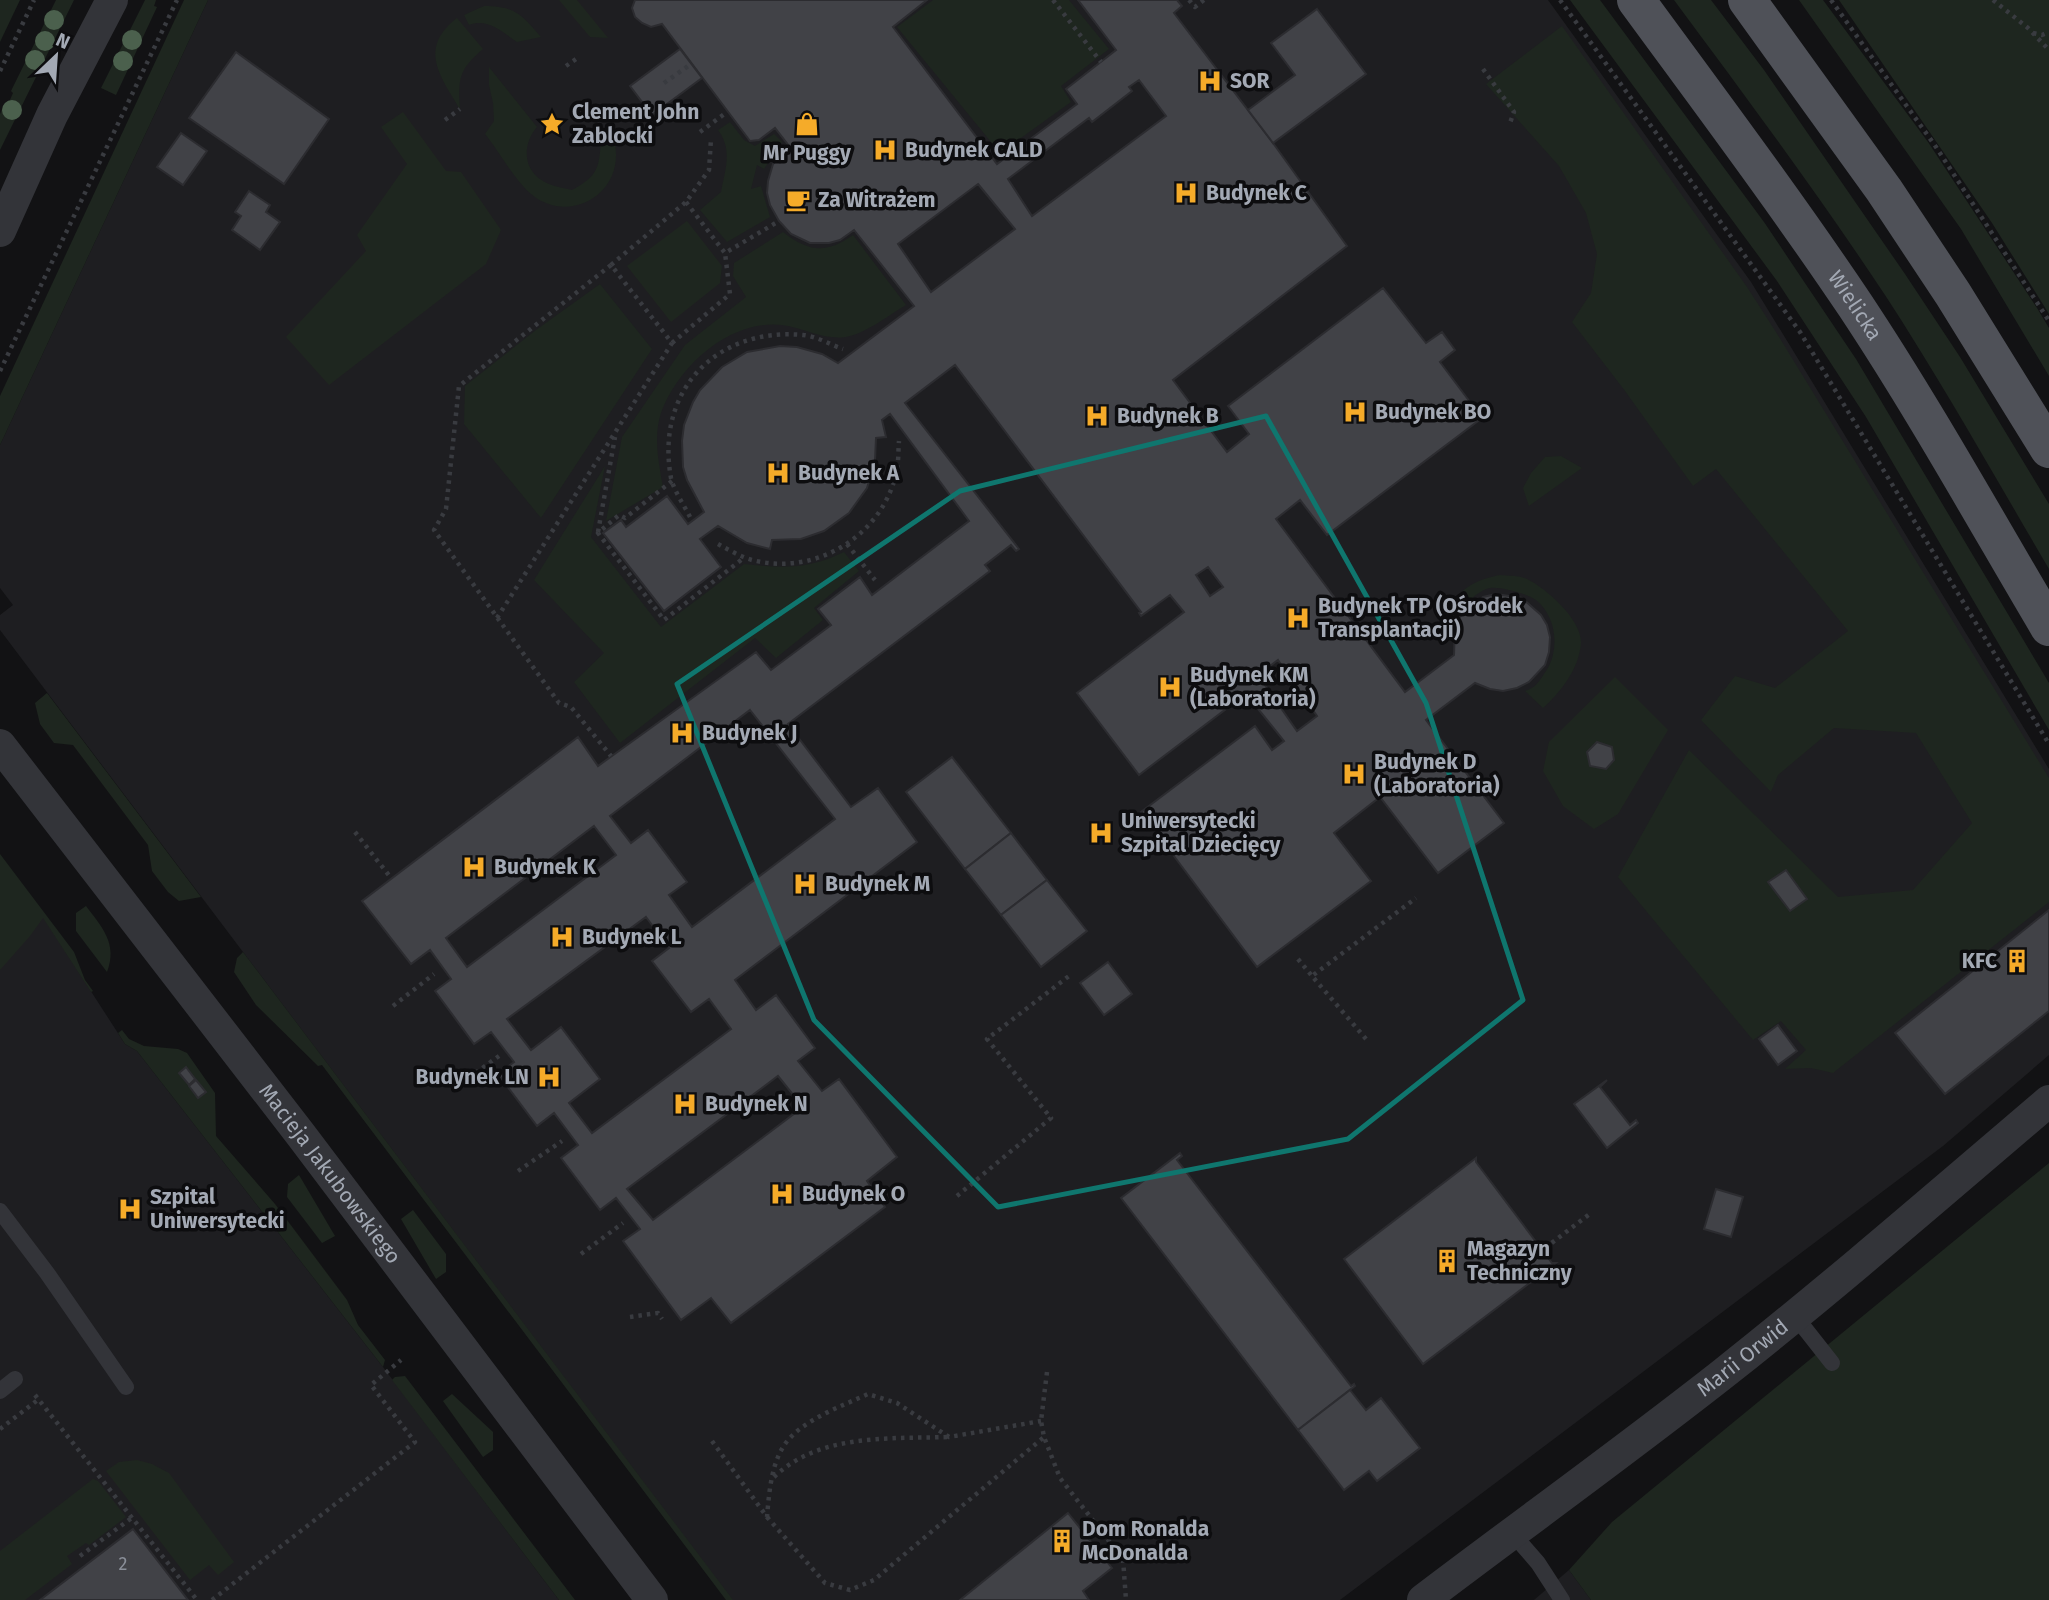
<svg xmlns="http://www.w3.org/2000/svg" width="2049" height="1600" viewBox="0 0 2049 1600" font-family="'Fira Sans',sans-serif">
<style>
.built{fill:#1e1e21}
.green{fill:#1e261f}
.building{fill:#414247;stroke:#2c2c30;stroke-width:2;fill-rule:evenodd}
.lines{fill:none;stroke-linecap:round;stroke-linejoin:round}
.path{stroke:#393b40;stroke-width:4.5;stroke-dasharray:3.5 5;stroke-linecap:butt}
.service{stroke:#333439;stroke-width:16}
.minor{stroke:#333439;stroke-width:32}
.primary{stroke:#4f5158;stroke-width:38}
.tree{fill:#4b604d}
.marked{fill:none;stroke:#0f766e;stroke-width:5;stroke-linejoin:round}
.labels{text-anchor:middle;stroke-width:7;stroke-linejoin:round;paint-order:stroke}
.number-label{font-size:18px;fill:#8a8f99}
.poi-label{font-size:21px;font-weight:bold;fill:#a3a9b4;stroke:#0d0d0f;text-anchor:start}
.street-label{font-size:21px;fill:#a3a9b4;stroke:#0d0d0f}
</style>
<rect width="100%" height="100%" fill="#121214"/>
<g class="built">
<polygon points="208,0 1548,0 1751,282 2049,769 2049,1055 1943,1146 1340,1600 732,1600 0,630 0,615 13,605 0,588 0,445"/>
<polygon points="0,902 43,917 125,1044 137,1051 383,1367 559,1600 0,1600"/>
<polygon points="1569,1570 1591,1600 1534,1600"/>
</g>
<g class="green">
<polygon points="0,0 20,0 0,42"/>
<polygon points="56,0 74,0 0,150 0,114 3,107 6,109 13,93 11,91"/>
<polygon points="145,0 156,0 154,6 157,7 116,95 101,88"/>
<polygon points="184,0 208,0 0,445 0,396"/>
<polygon points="559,0 577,0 608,38 590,37"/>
<polygon points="933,0 1069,0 1109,49 1061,86 1071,102 1000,153 897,27"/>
<polygon points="1570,0 1600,0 1764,222 1856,359 2049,683 2049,730 1866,417 1777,281"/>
<path d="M 1674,0 L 1711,0 L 1764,70 L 1905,274 L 1960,357 L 2049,504 L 2049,569 C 1995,477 1943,384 1885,295 C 1818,194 1746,97 1674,0 Z"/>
<polygon points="1799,0 1823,0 1928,142 2037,308 2049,328 2049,376 1961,229"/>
<polygon points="1839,0 2049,0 2049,314 1992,223"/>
<path d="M 484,6 C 515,6 522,15 541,37 L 517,42 C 502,32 488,18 469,25 L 464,15 Z"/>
<path d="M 457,18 L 483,49 C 459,70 458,77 460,109 C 440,76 418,48 457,18 Z"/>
<polygon points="1562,26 1747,287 1776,332 2049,778 2049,902 1833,1073 1811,1068 1785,1069 1806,1050 1781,1021 1753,1040 1618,877 1689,750 1838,897 1913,890 1972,823 1916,733 1834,728 1778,775 1771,792 1701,720 1735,676 1775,688 1848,631 1716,469 1693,486 1625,391 1572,322 1591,293 1597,254 1586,213 1559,166 1486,84"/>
<path d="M 489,67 L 537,127 C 520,147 524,174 549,184 C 556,187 565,188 572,190 C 598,176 599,168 601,140 L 612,132 C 614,139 616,147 616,154 C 617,199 565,223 531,194 C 516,182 498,150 485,134 L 494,121 L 493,103 L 489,85 Z"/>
<polygon points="403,112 446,171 461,172 501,230 486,264 329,385 286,337 366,251 357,235 407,164 381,127"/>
<path d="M 730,122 L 744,140 L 755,146 L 774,134 L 782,142 L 764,169 L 757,165 L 751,189 L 761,186 L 770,217 L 727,242 L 700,210 L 721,192 C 725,170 733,150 718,130 Z"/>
<polygon points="687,221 722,266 720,283 671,322 627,266"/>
<path d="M 783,232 C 808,252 827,254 853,235 L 906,305 C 891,314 867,332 850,336 C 827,342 805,328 782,325 C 730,319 678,366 661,413 C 653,437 659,464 663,487 L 606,521 L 622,437 L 685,345 L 746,297 L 733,276 L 734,263 Z"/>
<polygon points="600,284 652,349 541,518 464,424 465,386 536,330"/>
<polygon points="1561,456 1582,468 1529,506 1523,488 1531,473 1545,457"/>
<path d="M 605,466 L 591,537 L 661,627 L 744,564 C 782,568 808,570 844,552 L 859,571 L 814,608 L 823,620 L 776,658 L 755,638 L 620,743 L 574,682 L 604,653 L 534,580 Z"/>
<path d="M 1500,575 C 1508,576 1519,575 1527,579 C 1546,588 1582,620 1581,643 C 1579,669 1561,692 1543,708 L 1525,691 C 1535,688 1538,683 1544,674 C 1560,653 1558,618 1536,600 C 1529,594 1499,586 1490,588 C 1484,589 1475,595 1471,599 C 1464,604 1459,613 1454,620 L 1445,614 C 1458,590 1473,580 1500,575 Z"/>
<polygon points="1615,677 1668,730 1618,814 1594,829 1563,806 1543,771 1549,742"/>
<polygon points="47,693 201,897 179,901 168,892 152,871 148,845 73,745 54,743 40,724 35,703"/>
<polygon points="0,854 74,952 85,980 93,991 91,992 43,918 30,936 0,970"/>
<path d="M 86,906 C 102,927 118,944 107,972 L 76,931 L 76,913 Z"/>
<polygon points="243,952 733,1600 726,1600 322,1065 318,1066 256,1005 234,972 237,958"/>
<polygon points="122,1030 129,1039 144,1046 178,1049 187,1053 215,1093 216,1136 275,1204 347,1300 358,1325 385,1360 383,1367 137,1051 125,1044 118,1033"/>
<polygon points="2049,1163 2049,1600 1591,1600 1569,1570 1612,1522"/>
<polygon points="299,1175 335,1236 322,1243 287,1197 288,1184"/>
<polygon points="413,1210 446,1254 446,1272 436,1279 401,1219"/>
<polygon points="405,1376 575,1600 559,1600 392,1380 395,1377"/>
<polygon points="452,1394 493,1432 493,1450 483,1457 443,1401"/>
<polygon points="137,1460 152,1464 169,1473 234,1562 218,1575 209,1565 190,1580 106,1471 119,1462"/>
<polygon points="93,1479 98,1481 126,1517 89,1545 86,1543 67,1556 72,1564 25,1600 0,1600 0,1551"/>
</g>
<g class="building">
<path d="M 635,0 L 927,0 L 893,27 L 997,164 L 1077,104 L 1066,89 L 1116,50 L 1078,0 L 1177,0 L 1182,6 L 1174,13 L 1273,143 L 1347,246 L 1173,380 L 1227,452 L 1249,434 L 1228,406 L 1383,288 L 1426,343 L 1442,332 L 1455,350 L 1440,362 L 1482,418 L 1327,535 L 1300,500 L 1276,519 L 1405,692 L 1454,655 L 1455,627 L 1461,615 L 1483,597 L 1496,594 L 1522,598 L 1541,615 L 1547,625 L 1550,637 L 1549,652 L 1545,665 L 1529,682 L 1517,688 L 1503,691 L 1490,689 L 1475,683 L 1426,720 L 1504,823 L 1438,873 L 1380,797 L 1334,833 L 1371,881 L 1257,967 L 1141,812 L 1255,726 L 1272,750 L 1284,741 L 1246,694 L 1139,775 L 1077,693 L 1184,612 L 1170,595 L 1141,616 L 1139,613 L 1141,612 L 955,365 L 905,403 L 1019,549 L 1016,551 L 1011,545 L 985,565 L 990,571 L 788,724 L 851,807 L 878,788 L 917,842 L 735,980 L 756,1010 L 776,995 L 815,1048 L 798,1061 L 822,1091 L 839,1079 L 897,1157 L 867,1181 L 885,1207 L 731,1323 L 711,1298 L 681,1320 L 623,1241 L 640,1229 L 616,1198 L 600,1210 L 561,1158 L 578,1145 L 554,1113 L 537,1126 L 498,1074 L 514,1062 L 491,1032 L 474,1044 L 435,991 L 451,979 L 430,950 L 411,964 L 362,901 L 578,737 L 598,766 L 756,652 L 771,670 L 831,625 L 818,609 L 860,577 L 872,595 L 969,521 L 890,414 L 882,420 L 886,437 L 876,438 L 875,461 L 867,488 L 849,513 L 824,531 L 801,539 L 772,540 L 770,549 L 747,543 L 718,526 L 700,539 L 721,567 L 664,611 L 603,533 L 621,520 L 626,527 L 667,496 L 688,524 L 704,512 L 687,480 L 683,467 L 682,441 L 684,425 L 693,402 L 700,390 L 722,367 L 747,352 L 780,346 L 797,347 L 822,354 L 838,363 L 914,306 L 854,230 L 840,240 L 829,243 L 810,243 L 791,234 L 779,221 L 770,205 L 767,193 L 768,181 L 773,164 L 789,146 L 775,128 L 759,140 L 750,141 L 662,24 L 651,27 L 642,23 L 635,17 L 632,8 ZM 1139,80 L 1166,116 L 1032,216 L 1008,179 L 1089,118 L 1092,122 L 1132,91 L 1129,87 ZM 978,184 L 1015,229 L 931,292 L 898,244 ZM 1208,567 L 1223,587 L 1210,596 L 1196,575 ZM 1278,660 L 1317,716 L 1297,731 L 1258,675 ZM 750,710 L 835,819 L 692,927 L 669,895 L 687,882 L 648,830 L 631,843 L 610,816 ZM 594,826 L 616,855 L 467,967 L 446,938 ZM 646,917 L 669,948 L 652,961 L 691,1012 L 709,999 L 731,1029 L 592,1133 L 569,1103 L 600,1079 L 561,1027 L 531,1050 L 507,1019 ZM 778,1076 L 803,1107 L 653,1220 L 627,1189 Z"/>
<polygon points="1317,9 1366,74 1273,143 1248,110 1295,75 1271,43"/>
<polygon points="680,49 702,78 652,115 630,86"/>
<polygon points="236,52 329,119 284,184 189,118"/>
<polygon points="181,133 207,151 183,185 157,167"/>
<polygon points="249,191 270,205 266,212 280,222 260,250 232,230 241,216 235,212"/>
<polygon points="1597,742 1612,747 1614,760 1606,769 1590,766 1587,752"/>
<polygon points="952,757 1011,833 965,869 906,792"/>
<polygon points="1011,833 1047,880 1001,915 965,869"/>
<polygon points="1786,870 1807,899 1790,911 1768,882"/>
<polygon points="1047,880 1087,931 1041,967 1001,915"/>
<polygon points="2049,910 2049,1011 1945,1094 1895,1033"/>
<polygon points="1108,962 1132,994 1104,1015 1080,983"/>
<polygon points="1778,1025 1797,1051 1778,1065 1759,1039"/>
<polygon points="186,1067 195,1079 189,1085 179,1073"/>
<polygon points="196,1080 206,1092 198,1098 189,1086"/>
<polygon points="1607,1080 1600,1087 1630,1125 1636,1120 1638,1123 1607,1148 1574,1104"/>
<polygon points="1180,1153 1182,1156 1177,1160 1351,1386 1354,1384 1355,1386 1298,1430 1121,1198"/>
<polygon points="1476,1158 1476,1162 1552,1263 1556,1263 1423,1364 1344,1259"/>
<polygon points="1716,1189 1743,1197 1731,1237 1704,1229"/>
<polygon points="1350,1390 1366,1410 1381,1398 1420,1448 1377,1481 1369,1471 1344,1490 1298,1430"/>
<polygon points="1068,1513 1112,1568 1083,1591 1089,1600 960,1600"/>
<polygon points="133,1529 188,1600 40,1600"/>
</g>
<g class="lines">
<g class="path">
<polyline points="1053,0 1101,62"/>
<polyline points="1189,0 1195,7 1204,0"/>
<polyline points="1560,0 1800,332 2049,744"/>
<polyline points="1831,0 1936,147 2049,321"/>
<polyline points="1993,0 2028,28 2049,50"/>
<polyline points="2033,33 2042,35 2049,32"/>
<polyline points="566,66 579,57"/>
<polyline points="1483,69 1514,112 1510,123"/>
<polyline points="0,71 34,0"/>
<polyline points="664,83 691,64"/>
<polyline points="445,120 460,109"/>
<polyline points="700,132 727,112"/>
<polyline points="686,202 725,253 779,221"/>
<polyline points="611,265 459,386 446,509 434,530 559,703 571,707 611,756"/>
<polyline points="672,343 730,294 725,253"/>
<polyline points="0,371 177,0"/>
<polyline points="672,481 625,518 619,515 598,533 664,620 745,557"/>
<path d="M 690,517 C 684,505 674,491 671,478 C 655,391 716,327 803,335 C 816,336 831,345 843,349"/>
<polyline points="598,532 615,437"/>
<path d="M 718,544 C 729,550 741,557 752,560 C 813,576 878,539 895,478 C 899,466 898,452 899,441"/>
<polyline points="847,544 875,580"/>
<polyline points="497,618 672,343 611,265 686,202 709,170 711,139"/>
<polyline points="355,832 391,878"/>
<polyline points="1298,959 1312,976"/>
<polyline points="393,1006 434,974"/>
<polyline points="1366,1039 1312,976 1416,898"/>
<polyline points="455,1088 499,1056"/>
<polyline points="518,1171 562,1141"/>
<polyline points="957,1196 1051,1118 987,1039 1069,976"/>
<polyline points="1545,1248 1591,1213"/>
<polyline points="581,1254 623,1223"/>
<polyline points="630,1317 658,1313 662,1319"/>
<polyline points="1047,1372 1041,1421 1044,1437 1060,1478 1123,1559 1126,1600"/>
<polyline points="35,1395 197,1600"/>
<polyline points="0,1429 39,1399"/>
<path d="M 712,1441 L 767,1517 C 769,1494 771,1464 785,1444 C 802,1420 842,1406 868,1394 L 897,1403 L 949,1437 L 1041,1421"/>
<path d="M 774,1477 C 820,1433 890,1439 948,1437"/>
<polyline points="767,1517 825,1583 850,1590 874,1580 1044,1437"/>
<polyline points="80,1556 133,1517"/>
<polyline points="212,1600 415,1442 371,1385 401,1360"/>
</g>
<g class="service">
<polyline points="0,1211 47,1273 126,1387"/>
<polyline points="1795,1316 1832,1363"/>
<polyline points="0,1391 15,1379"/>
<polyline points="1512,1533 1538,1563 1562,1600"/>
</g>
<g class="minor">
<polyline points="0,231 52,115 112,0"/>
<path id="s1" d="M 0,745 L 301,1135 L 652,1600"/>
<path id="s2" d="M 1423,1600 C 1523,1524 1625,1451 1724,1373 C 1834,1286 1941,1193 2049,1101"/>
</g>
<g class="primary">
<path id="s3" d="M 1636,0 C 1710,101 1785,201 1855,305 C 1924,409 1985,519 2049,627"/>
<polyline points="1747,0 1884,190 1953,294 2049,449"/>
</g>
</g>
<g class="tree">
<circle cx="54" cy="20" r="10"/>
<circle cx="132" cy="40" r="10"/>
<circle cx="45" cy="41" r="10"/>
<circle cx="35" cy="60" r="10"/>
<circle cx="123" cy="61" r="10"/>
<circle cx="12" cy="110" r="10"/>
</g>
<path class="marked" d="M 1266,416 L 1426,703 L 1523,1000 L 1348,1139 L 998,1207 L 814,1020 L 677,684 L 960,491 Z"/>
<defs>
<g id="hospital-bare" transform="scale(1.89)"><path d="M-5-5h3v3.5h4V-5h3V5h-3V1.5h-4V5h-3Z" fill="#f5ab29" stroke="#0d0d0f" stroke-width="2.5" paint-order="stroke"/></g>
<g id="sight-bare" transform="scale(1.89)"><path d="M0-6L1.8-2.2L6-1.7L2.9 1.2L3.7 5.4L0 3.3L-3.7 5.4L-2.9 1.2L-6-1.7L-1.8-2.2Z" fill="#f5ab29" stroke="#0d0d0f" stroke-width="2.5" paint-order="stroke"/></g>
<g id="shop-bare" transform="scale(1.89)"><path d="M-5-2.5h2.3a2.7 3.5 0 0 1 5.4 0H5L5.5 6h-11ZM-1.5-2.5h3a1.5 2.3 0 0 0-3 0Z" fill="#f5ab29" stroke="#0d0d0f" stroke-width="2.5" paint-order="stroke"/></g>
<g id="cafe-bare" transform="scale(1.89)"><path d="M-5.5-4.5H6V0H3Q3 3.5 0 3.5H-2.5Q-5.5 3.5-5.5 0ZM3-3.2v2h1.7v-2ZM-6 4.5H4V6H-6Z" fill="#f5ab29" stroke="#0d0d0f" stroke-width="2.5" paint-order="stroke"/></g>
<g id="building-bare" transform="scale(1.89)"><path d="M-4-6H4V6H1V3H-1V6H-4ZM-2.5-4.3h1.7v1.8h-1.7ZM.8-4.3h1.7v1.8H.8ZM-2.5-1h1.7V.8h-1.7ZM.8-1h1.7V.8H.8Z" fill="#f5ab29" stroke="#0d0d0f" stroke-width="2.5" paint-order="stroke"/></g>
</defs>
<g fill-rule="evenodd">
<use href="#hospital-bare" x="1210" y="81"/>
<use href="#sight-bare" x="552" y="124"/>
<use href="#shop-bare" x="807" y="124"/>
<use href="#hospital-bare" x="885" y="150"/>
<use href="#hospital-bare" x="1186" y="193"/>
<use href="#cafe-bare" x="798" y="200"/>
<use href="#hospital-bare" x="1355" y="412"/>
<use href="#hospital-bare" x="1097" y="416"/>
<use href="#hospital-bare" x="778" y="473"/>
<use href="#hospital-bare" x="1298" y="618"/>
<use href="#hospital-bare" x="1170" y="687"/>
<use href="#hospital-bare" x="682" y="733"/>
<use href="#hospital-bare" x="1354" y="774"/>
<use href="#hospital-bare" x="1101" y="833"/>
<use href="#hospital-bare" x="474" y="867"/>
<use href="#hospital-bare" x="805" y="884"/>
<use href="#hospital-bare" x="562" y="937"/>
<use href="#building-bare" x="2017" y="961"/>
<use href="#hospital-bare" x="549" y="1077"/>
<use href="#hospital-bare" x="685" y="1104"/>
<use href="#hospital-bare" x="782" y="1194"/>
<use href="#hospital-bare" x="130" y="1209"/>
<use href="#building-bare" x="1447" y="1261"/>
<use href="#building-bare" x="1062" y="1541"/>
</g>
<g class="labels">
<g class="number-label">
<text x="123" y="1570">2</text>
</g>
<g class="poi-label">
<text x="1230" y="88">SOR</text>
<text x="572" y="119">Clement John<tspan x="572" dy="24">Zablocki</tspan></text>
<text x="905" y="157">Budynek CALD</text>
<text x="807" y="160" text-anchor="middle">Mr Puggy</text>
<text x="1206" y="200">Budynek C</text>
<text x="818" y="207">Za Witrażem</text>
<text x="1375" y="419">Budynek BO</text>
<text x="1117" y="423">Budynek B</text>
<text x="798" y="480">Budynek A</text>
<text x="1318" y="613">Budynek TP (Ośrodek<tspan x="1318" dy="24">Transplantacji)</tspan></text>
<text x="1190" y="682">Budynek KM<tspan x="1190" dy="24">(Laboratoria)</tspan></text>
<text x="702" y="740">Budynek J</text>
<text x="1374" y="769">Budynek D<tspan x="1374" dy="24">(Laboratoria)</tspan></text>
<text x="1121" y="828">Uniwersytecki<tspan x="1121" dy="24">Szpital Dziecięcy</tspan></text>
<text x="494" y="874">Budynek K</text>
<text x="825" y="891">Budynek M</text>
<text x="582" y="944">Budynek L</text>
<text x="1997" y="968" text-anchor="end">KFC</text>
<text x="529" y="1084" text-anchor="end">Budynek LN</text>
<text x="705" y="1111">Budynek N</text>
<text x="802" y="1201">Budynek O</text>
<text x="150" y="1204">Szpital<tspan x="150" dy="24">Uniwersytecki</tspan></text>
<text x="1467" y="1256">Magazyn<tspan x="1467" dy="24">Techniczny</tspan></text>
<text x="1082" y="1536">Dom Ronalda<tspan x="1082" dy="24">McDonalda</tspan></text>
</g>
<g class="street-label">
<text dy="7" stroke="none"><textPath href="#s3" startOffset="376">Wielicka</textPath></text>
<text dy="7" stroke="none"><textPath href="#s1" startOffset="541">Macieja Jakubowskiego</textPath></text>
<text dy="7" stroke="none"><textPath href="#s2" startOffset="401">Marii Orwid</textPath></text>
</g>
</g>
<g transform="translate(56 56) rotate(25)" stroke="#0d0d0f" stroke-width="5" paint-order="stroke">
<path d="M0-5L12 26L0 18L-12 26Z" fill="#a3a9b4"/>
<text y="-10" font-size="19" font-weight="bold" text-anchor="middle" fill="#a3a9b4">N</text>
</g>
</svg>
